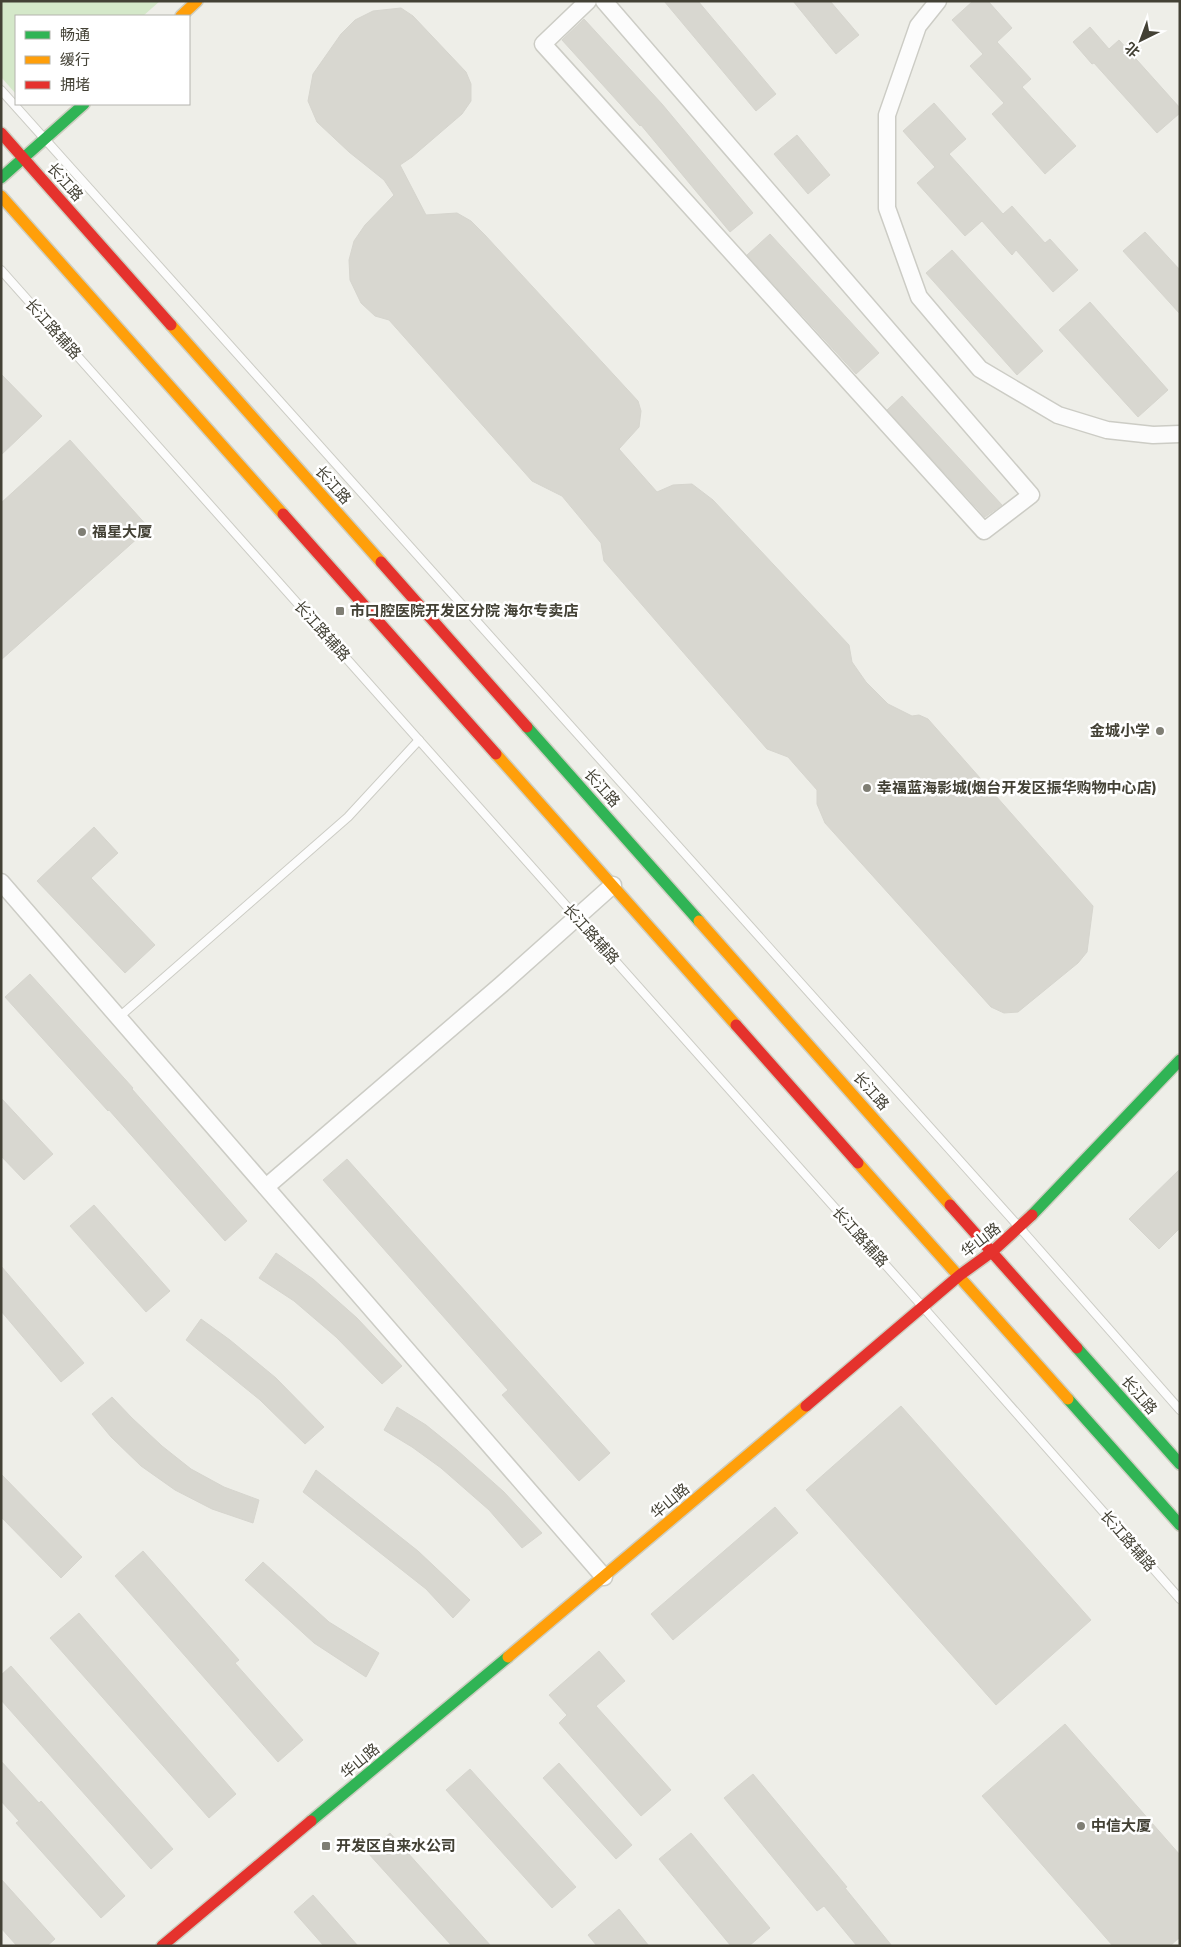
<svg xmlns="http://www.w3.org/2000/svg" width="1181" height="1947" viewBox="0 0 1181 1947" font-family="'Titillium Web','Noto Sans SC',sans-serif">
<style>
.green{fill:#d4e8c9}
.building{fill:#d8d7d0;stroke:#d6d5ce}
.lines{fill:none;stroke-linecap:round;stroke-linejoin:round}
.lane-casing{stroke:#ccccc5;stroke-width:10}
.street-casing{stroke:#ccccc5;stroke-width:19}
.fast-casing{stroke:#cecec1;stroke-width:14}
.slow-casing{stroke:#cecec1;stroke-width:14}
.jam-casing{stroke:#cecec1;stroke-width:14}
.lane{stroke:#fcfcfc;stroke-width:8}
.street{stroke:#fcfcfc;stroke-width:16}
.fast{stroke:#30b455;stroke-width:11}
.slow{stroke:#ff9f0a;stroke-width:11}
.jam{stroke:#e5322d;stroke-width:11}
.poi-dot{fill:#7f7e74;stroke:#fff;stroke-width:2}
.labels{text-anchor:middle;stroke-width:5;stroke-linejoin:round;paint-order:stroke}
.street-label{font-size:15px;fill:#434135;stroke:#fff}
.poi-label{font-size:15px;font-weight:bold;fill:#434135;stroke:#fff;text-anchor:start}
</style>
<rect width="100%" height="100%" fill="#eeeee8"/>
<polygon class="green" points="1,1 160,1 143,16 16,16 16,94 1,77"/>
<g class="building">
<polygon points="664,1 698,1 776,94 756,111"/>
<polygon points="793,1 830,1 859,35 836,54"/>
<polygon points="973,1 988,1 1012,28 997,42 1031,79 1022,87 1076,146 1045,174 992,114 1004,103 970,66 983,54 952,20"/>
<polygon points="401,8 413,16 466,72 471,84 471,101 462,114 412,157 400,165 426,215 457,213 471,221 485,235 638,401 641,411 639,427 619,449 657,492 673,485 692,484 713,500 849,645 852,662 866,682 888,704 912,716 919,715 928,719 1093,906 1087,952 1078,963 1018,1012 1004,1013 991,1007 825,823 817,804 817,790 788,757 767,749 604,561 601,543 562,496 532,481 389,320 375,316 361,303 350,280 349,260 354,241 365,225 394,195 384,180 349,152 317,122 308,101 313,74 341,34 355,20 373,11"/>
<polygon points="584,19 662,104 753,213 730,232 641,125 640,126 562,40"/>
<polygon points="1090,27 1109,49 1119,40 1180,108 1180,113 1157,133 1094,63 1092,64 1073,42"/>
<polygon points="934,103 966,139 949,154 1003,214 1012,206 1045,243 1050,239 1078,270 1053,292 1016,250 1012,255 982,221 965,236 917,183 935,167 903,131"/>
<polygon points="797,135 830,175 808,194 774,154"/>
<polygon points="1145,232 1180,270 1180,314 1123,251"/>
<polygon points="770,234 879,353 856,374 747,255"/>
<polygon points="952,250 1043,351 1017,375 926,273"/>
<polygon points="1090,302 1168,390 1138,417 1059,330"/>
<polygon points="1,374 42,416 1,455"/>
<polygon points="902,396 1002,505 985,517 887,410"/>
<polygon points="70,440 149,528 1,660 1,503"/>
<polygon points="94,827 118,853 91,878 155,945 125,973 37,881"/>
<polygon points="30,974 133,1088 132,1089 247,1221 225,1241 109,1110 108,1111 5,997"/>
<polygon points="1,1098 53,1154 24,1180 1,1156"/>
<polygon points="347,1159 610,1453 579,1481 502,1395 508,1390 323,1180"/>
<polygon points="1180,1169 1180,1228 1159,1249 1129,1219"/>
<polygon points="94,1205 170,1291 146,1312 70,1226"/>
<polygon points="276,1253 313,1279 357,1318 402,1366 382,1384 336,1337 294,1301 259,1278"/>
<polygon points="1,1266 84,1363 61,1382 1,1311"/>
<polygon points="201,1319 230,1340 276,1378 324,1427 305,1444 260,1400 186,1340"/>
<polygon points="112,1397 132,1418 162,1446 191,1469 224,1487 259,1500 253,1523 212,1509 175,1490 141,1466 111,1437 92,1414"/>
<polygon points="901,1406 1091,1620 996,1705 806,1490"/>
<polygon points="397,1407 426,1425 457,1450 504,1492 542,1533 522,1548 489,1510 441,1468 412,1447 384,1430"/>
<polygon points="316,1470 418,1551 470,1600 453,1618 426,1589 303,1492"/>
<polygon points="1,1474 82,1557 61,1578 1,1517"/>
<polygon points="775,1507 798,1533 673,1640 651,1614"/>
<polygon points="143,1551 239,1660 235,1663 303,1740 278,1762 115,1576"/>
<polygon points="263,1562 329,1622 379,1653 366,1677 314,1643 245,1580"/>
<polygon points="79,1613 236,1794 209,1818 50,1638"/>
<polygon points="599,1651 625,1681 596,1706 671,1790 641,1816 559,1723 567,1715 549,1695"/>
<polygon points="11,1666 173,1849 151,1869 1,1700 1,1675"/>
<polygon points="1065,1724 1180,1855 1180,1937 1170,1946 1113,1946 982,1796"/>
<polygon points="1,1761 39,1803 41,1801 125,1896 101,1918 16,1823 19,1821 1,1801"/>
<polygon points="559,1763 632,1845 616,1859 543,1778"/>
<polygon points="470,1769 576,1887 552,1908 446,1790"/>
<polygon points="753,1774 847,1887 845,1888 892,1946 857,1946 824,1906 817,1911 724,1798"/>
<polygon points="390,1833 491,1946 452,1946 368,1853"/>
<polygon points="691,1833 770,1928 749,1946 731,1946 659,1859"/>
<polygon points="1,1879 55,1939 47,1946 17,1946 1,1928"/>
<polygon points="313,1895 358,1946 324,1946 294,1912"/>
<polygon points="619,1909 649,1946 597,1946 588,1935"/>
</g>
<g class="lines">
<g class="lane-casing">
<g id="lane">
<polyline points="1,90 1020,1228 1180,1410"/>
<polyline points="1,270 923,1307 1180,1599"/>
<polyline points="118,1018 348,817 419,740"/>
</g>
</g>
<g class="street-casing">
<g id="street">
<polyline points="588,1 543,44 984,531 1031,495 604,1"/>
<polyline points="938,1 918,26 887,115 887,208 919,297 980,369 1058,415 1107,430 1153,435 1180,434"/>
<polyline points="1,882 604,1577"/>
<polyline points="266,1187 501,985 613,885"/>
</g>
</g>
<g class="fast-casing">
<g id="fast">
<polyline points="1,178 84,104"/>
<polyline points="527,727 699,921"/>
<polyline points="1032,1215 1180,1060"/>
<polyline points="1077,1348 1180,1464"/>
<polyline points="1068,1399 1180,1525"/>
<polyline points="311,1821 508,1657"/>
</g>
</g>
<g class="slow-casing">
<g id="slow">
<polyline points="181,16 197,1"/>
<polyline points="1,196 283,514"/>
<polyline points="171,325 381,562"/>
<polyline points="496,754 736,1025"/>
<polyline points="699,921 950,1205"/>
<polyline points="858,1163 1068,1399"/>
<polyline points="508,1657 806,1406"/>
</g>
</g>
<g class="jam-casing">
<g id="jam">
<polyline points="1,133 171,325"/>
<polyline points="283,514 496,754"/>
<polyline points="381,562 527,727"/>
<polyline points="736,1025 858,1163"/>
<polyline points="950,1205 1077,1348"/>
<polyline points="806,1406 960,1275 993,1251 1032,1215"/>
<polyline points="162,1946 311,1821"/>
</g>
</g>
<use href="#lane" class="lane"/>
<use href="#street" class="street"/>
<use href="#fast" class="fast"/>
<use href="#slow" class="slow"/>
<use href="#jam" class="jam"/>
</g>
<g class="poi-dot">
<circle cx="82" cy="532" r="5"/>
<rect x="335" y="606" width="10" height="10" rx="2.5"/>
<circle cx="1160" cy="731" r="5"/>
<circle cx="867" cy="788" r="5"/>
<circle cx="1081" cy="1826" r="5"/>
<rect x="321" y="1841" width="10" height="10" rx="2.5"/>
</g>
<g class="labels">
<g class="street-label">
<text transform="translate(65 182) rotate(48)" y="5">长江路</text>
<text transform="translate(53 329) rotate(48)" y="5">长江路辅路</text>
<text transform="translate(333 485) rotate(48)" y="5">长江路</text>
<text transform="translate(322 631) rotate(48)" y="5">长江路辅路</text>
<text transform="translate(602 788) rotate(48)" y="5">长江路</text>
<text transform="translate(591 934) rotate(48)" y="5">长江路辅路</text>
<text transform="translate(871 1091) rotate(48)" y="5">长江路</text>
<text transform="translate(860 1237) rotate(48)" y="5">长江路辅路</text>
<text transform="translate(981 1240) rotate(-38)" y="5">华山路</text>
<text transform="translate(1139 1395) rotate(49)" y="5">长江路</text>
<text transform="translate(670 1501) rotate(-40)" y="5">华山路</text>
<text transform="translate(1128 1541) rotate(49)" y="5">长江路辅路</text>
<text transform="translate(360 1761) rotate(-40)" y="5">华山路</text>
</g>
<g class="poi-label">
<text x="92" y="537">福星大厦</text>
<text x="350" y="616">市口腔医院开发区分院 海尔专卖店</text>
<text x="1150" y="736" text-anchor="end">金城小学</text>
<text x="877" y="793">幸福蓝海影城(烟台开发区振华购物中心店)</text>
<text x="1091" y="1831">中信大厦</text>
<text x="336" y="1851">开发区自来水公司</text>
</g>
</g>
<rect width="1181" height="1947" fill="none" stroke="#434135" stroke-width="5"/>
<rect x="15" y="15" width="175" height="90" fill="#ffffff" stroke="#b4b3ae"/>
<rect x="25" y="31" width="25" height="8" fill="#30b455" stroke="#b4b3ae"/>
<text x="60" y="40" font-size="15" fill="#434135">畅通</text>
<rect x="25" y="56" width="25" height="8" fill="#ff9f0a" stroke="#b4b3ae"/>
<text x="60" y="65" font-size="15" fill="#434135">缓行</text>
<rect x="25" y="81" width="25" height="8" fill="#e5322d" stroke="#b4b3ae"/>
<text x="60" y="90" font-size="15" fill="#434135">拥堵</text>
<g transform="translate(1141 40) rotate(222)" stroke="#ffffff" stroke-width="4" paint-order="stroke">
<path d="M0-4L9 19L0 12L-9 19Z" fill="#434135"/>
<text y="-8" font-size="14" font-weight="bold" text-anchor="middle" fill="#434135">北</text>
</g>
</svg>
